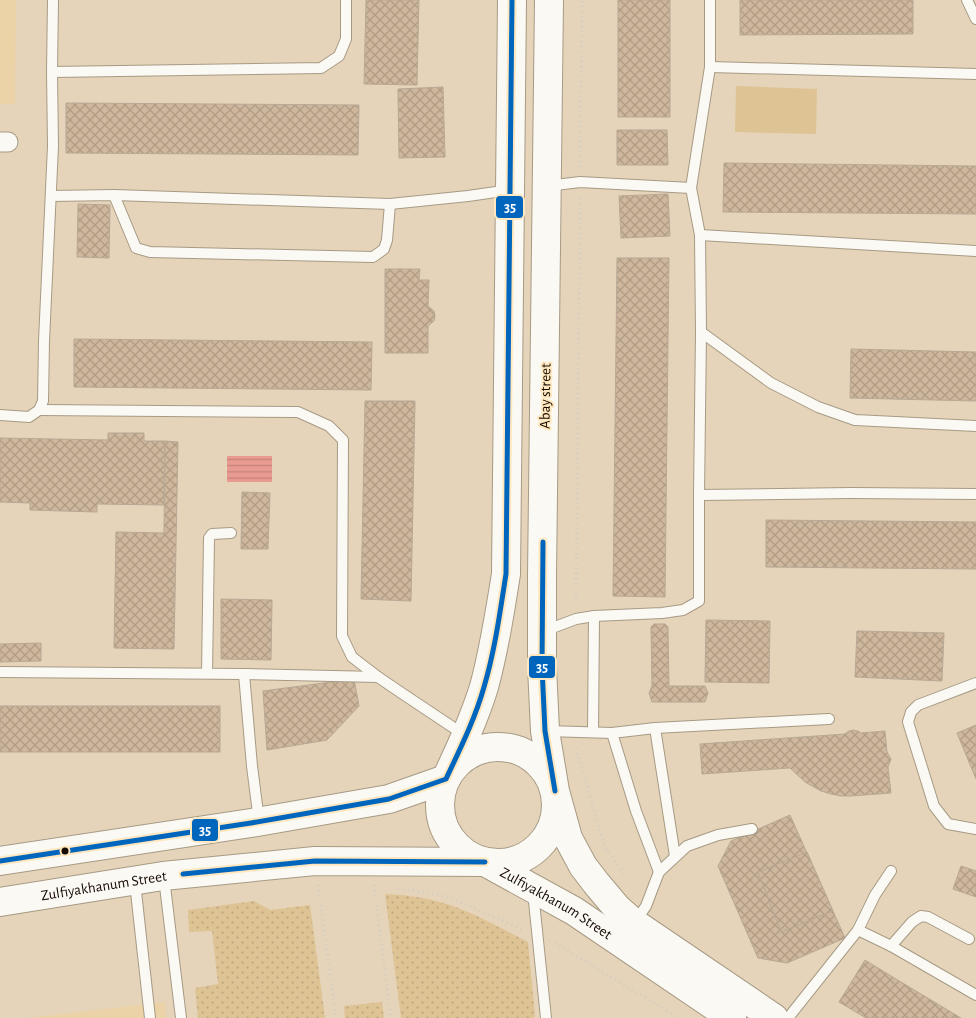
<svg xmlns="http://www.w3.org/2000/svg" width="976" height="1018" viewBox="0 0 976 1018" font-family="'Alegreya Sans',sans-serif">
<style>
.built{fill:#ecd2a7}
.grass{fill:url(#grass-dots)}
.park{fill:#dec394}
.water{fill:url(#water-rules)}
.building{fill:url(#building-cross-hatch);stroke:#b8a895}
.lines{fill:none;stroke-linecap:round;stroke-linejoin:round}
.service-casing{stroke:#a79a85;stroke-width:12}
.minor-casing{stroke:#a79a85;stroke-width:21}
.secondary-casing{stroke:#a79a85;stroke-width:30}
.path{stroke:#d1ccc4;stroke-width:3;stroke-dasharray:1 4;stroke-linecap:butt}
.service{stroke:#fbf9f4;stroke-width:10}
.minor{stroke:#fbf9f4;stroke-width:19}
.secondary{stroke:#fbf9f4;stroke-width:28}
.bus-1-casing{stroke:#ffe8bf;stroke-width:9}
.bus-1{stroke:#0065bd;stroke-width:5}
.bus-dot{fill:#140a00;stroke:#ffe8bf;stroke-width:2}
.labels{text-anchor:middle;stroke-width:4;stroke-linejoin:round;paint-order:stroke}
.street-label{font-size:15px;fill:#140a00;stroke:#ffe8bf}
.line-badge{stroke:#ffe8bf;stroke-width:2}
.badge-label{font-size:14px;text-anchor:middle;font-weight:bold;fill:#fff}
</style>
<defs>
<pattern id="grass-dots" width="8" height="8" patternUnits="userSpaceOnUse" patternTransform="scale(1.25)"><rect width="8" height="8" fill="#dec394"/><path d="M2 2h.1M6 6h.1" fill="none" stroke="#bea67e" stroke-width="1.8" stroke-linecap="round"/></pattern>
<pattern id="water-rules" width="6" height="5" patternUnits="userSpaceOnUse" patternTransform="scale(1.25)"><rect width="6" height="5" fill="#e99a91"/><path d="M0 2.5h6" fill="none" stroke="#c7837b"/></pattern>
<pattern id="building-cross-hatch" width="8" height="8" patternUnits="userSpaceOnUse" patternTransform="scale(1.25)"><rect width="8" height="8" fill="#ceb79d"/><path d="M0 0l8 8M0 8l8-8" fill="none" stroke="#b09c85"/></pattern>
</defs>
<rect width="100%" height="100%" fill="#e5d4b9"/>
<g class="built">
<polygon points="0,0 16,0 15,104 0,104"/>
<polygon points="165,1002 166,1018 28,1018"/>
</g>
<g class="grass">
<path d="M 385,894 C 405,895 424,897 443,903 C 472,911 502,929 528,942 L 535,1016 L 533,1018 L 401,1018 Z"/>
<polygon points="254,901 270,910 310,905 325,1018 198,1018 195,988 218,984 212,931 189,932 188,910"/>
<polygon points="382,1002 384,1018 345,1018 344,1006"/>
</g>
<polygon class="park" points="736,86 817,89 816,134 735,132"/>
<rect class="water" x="227" y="456" width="45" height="26"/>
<g class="building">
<polygon points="366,0 419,0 417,85 364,84"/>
<rect x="618" y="0" width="52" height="117"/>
<polygon points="740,0 913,0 913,34 740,35"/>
<polygon points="443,87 445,157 399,158 398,89"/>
<polygon points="66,103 359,105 358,155 66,153"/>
<polygon points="617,130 667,130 668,165 617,165"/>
<polygon points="724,163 976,166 976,214 723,212"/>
<polygon points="668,194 670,236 621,238 619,196"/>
<polygon points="78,204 110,205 109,258 77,257"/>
<polygon points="617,258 669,258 665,597 613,596"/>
<polygon points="385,269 420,269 419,280 429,280 428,306 434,311 435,316 434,321 428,326 428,353 385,353"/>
<polygon points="74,339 372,342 371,390 74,387"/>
<polygon points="851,349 976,352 976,401 850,398"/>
<polygon points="365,401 415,401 411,601 361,599"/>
<polygon points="108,433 144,433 144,441 165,441 164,505 97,504 97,512 30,510 30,503 0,502 0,438 108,440"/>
<polygon points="165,441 178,442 174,649 114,648 116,532 164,533"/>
<polygon points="242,492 270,493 268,549 241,549"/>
<polygon points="766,520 976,522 976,569 766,567"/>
<polygon points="221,599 272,600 271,660 221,659"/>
<polygon points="706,620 770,621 769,683 705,682"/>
<polygon points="654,624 665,624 668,627 669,686 705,686 708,693 705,702 652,702 649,693 652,686 651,627"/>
<polygon points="857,631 944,633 942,681 855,677"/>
<polygon points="41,643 41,661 0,662 0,644"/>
<polygon points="354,679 359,706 327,740 267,750 263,691"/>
<rect x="0" y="706" width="220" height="46"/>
<polygon points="976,725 976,779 957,733"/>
<polygon points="853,730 858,731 861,733 885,731 887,752 891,759 888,767 891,793 851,796 841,796 831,794 821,791 805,782 790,768 702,774 700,744 845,734 849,731"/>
<polygon points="790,815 845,938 787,963 758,958 718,866 731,841"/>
<polygon points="807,852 833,911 781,932 758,872"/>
<polygon points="961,866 976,871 976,897 953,889"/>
<polygon points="865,960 901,982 961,1018 866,1018 839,1002"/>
</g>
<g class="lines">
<g class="service-casing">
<g id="service">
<polyline points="967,0 976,19"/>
<polyline points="710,67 976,74"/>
<polyline points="52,72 321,68 339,56 346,39 346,0"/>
<polyline points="547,186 580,182 691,188"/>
<polyline points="114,195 136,248 150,252 373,257 384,249 387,240 390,204"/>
<polyline points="51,196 114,195 390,204 468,196 510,190"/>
<polyline points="700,235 976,251"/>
<polyline points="701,332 771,383 818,407 855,420 976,426"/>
<polyline points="39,410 298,412 329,426 343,440 342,636 352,657 378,677"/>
<polyline points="0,415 29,417 39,410 43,401 44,341 53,146 52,72 53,0"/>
<polyline points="699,495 851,493 976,494"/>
<polyline points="544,631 576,619 594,616 662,613 683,610 699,601 699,495 701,332 700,235 691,188 710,67 710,0"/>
<polyline points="0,672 244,674 252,766 259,821"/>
<polyline points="207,673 209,538 212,534 231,533"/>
<polyline points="244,674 378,677 403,694 466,736"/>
<polyline points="976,683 918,705 911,712 908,722 934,806 948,824 976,829"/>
<polyline points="655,728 675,856"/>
<polyline points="546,731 612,733 655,728 829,719"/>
<polyline points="593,732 594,616"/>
<polyline points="612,733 636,811 659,872"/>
<polyline points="164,878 181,1018"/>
<polyline points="135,883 150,1018"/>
<polyline points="533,892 546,1018"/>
<polyline points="635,922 646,906 659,872 687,846 718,835 752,829"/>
<polyline points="858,930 891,946 976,995"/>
<polyline points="891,946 912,922 921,916 928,917 969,939"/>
<polyline points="788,1018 858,930 875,895 891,871"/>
</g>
</g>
<g class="minor-casing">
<polyline id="minor" points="0,142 8,142"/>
</g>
<g class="secondary-casing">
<g id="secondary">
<polyline points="549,0 542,576 542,667 545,731 555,791 568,838 583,866 596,883 617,908 634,923 774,1018"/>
<circle cx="498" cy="805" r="58"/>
<path d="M 0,861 L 251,823 L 389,799 L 446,779 C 460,749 474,719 484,687 C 494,650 500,612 506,574 L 512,0"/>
<path id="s1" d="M 0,902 L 163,876 L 315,861 L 485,862 L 574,911 L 732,1018"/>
</g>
</g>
<g class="path">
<polyline points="580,167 582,0"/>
<polyline points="576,604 580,198"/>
<polyline points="576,748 605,848 624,874"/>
<polyline points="318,885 336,1018"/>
<polyline points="374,885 391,1018"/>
<polyline points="398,888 449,897 522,929"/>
<polyline points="555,943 679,1018"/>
</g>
<use href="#service" class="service"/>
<use href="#minor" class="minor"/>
<use href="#secondary" class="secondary"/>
<g class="bus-1-casing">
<g id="bus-1">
<polyline points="543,542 542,667 545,731 555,791"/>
<path d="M 0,861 L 251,823 L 389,799 L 446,779 C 460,749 475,719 484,687 C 495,650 500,612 506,574 L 512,0"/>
<polyline points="183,874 315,861 485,862"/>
</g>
</g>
<use href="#bus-1" class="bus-1"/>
</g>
<circle class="bus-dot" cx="65" cy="851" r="4.5"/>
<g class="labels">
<g class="street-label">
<text transform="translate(545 396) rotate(-89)" y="5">Abay street</text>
<text dy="5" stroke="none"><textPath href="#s1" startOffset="105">Zulfiyakhanum Street</textPath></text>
<text dy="5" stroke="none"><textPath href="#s1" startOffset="570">Zulfiyakhanum Street</textPath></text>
</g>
</g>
<g class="line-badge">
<rect x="495" y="195" width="29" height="24" rx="5" fill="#0065bd"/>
<rect x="528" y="655" width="28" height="24" rx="5" fill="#0065bd"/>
<rect x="191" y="818" width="28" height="24" rx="5" fill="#0065bd"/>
</g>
<g class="badge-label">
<text x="510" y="212">35</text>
<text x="542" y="672">35</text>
<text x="205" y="835">35</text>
</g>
</svg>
